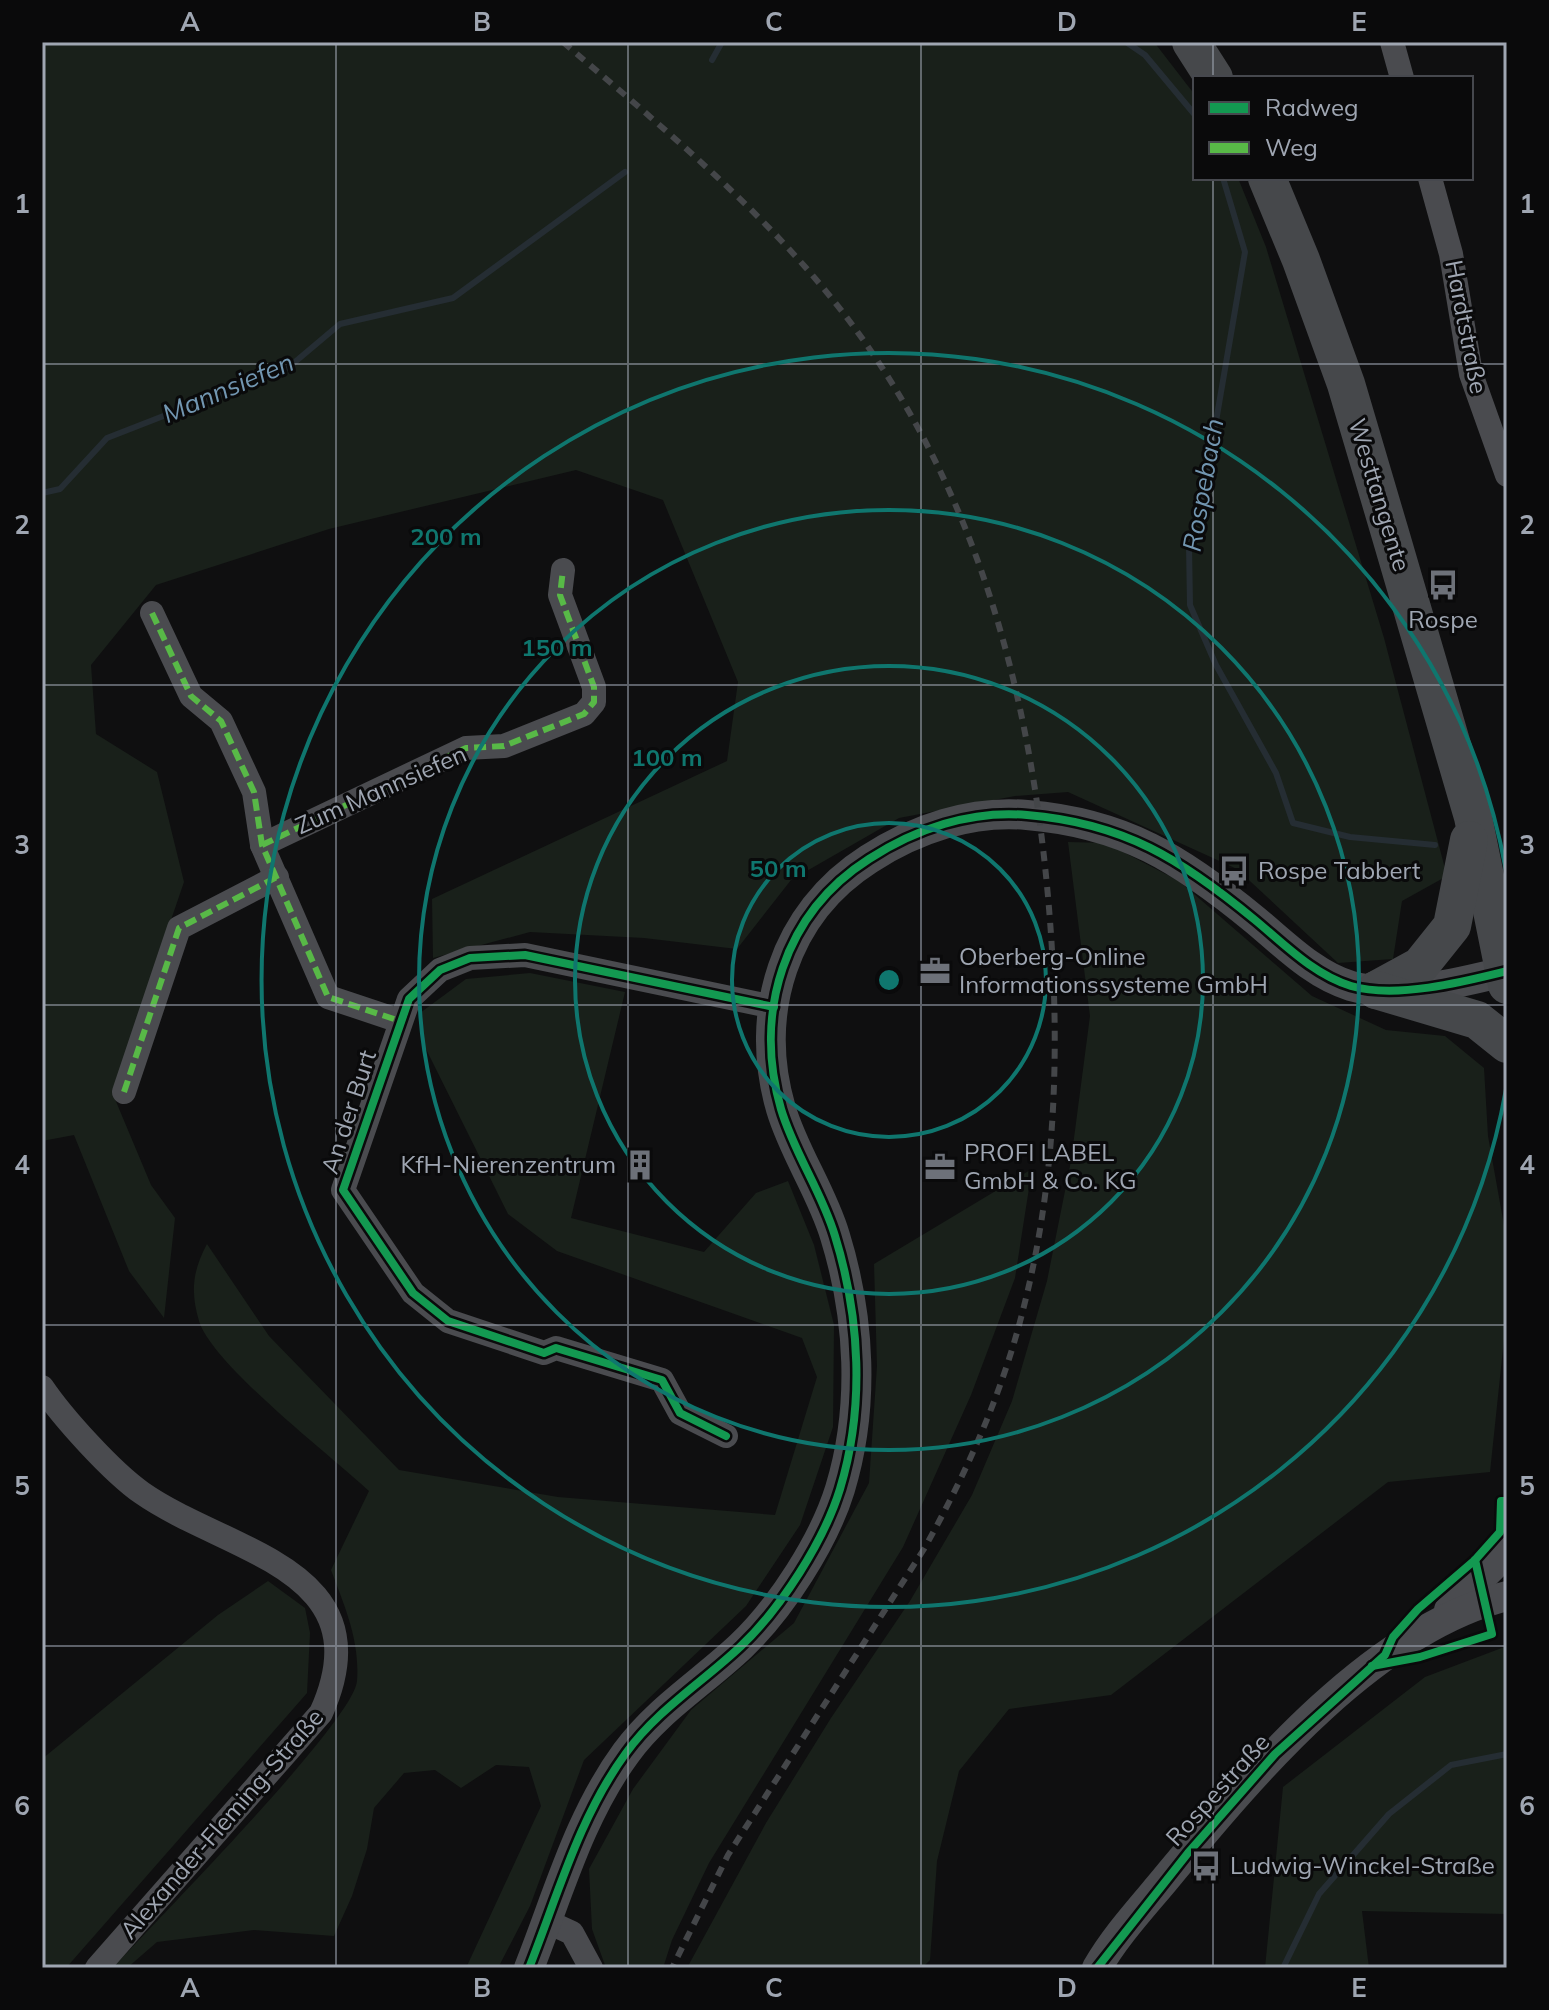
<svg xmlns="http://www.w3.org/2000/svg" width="1549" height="2010" viewBox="0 0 1549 2010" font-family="Mulish,sans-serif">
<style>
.green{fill:#19201a}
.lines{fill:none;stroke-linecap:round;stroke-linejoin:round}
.stream{stroke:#252d33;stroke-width:6}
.minor{stroke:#4a4b4f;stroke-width:24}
.tertiary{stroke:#4a4b4f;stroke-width:30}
.primary{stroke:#46484b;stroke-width:38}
.rail{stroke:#444649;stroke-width:6;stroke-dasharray:10 8;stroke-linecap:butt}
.quiet{stroke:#58b947;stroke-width:6;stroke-dasharray:12 6;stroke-linecap:butt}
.cycleway-casing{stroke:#0a0a0b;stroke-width:13}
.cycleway{stroke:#139951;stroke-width:8}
.grid{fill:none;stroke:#9fa6b2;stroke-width:2;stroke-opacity:0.55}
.ring{fill:none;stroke:#0f766e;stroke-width:4}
.labels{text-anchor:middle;stroke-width:6;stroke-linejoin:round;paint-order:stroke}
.street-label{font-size:24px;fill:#9fa6b2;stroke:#0a0a0b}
.poi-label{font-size:24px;fill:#9fa6b2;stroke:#0a0a0b;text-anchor:start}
.water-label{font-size:26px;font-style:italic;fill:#7296b1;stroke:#0a0a0b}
.centre{fill:#0f766e;stroke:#0a0a0b;stroke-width:4}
.ring-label{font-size:24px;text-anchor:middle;font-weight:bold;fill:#0f766e;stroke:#0a0a0b;stroke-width:6;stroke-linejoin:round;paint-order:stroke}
.neatline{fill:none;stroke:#9fa6b2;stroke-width:3}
.grid-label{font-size:26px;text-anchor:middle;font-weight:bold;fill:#9fa6b2}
</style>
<rect width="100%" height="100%" fill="#0f0f10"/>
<g class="green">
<polygon points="42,42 1154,42 1195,95 1195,178 1238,178 1266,247 1384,638 1447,876 1402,901 1393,959 1338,963 1237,869 1068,792 1015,796 899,818 791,880 737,949 644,938 530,932 433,958 432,899 727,761 738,682 663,500 576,470 329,529 156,585 91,665 96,734 157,772 184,882 112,1092 151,1185 175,1218 164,1318 129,1271 74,1135 42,1141"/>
<polygon points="1068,842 1106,843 1179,881 1312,996 1386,1030 1445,1036 1484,1068 1488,1136 1507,1242 1507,1311 1490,1472 1388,1482 1111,1695 1009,1709 959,1771 937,1861 930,1960 922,1968 687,1968 766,1823 831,1718 910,1601 972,1495 1012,1401 1047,1281 1071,1161 1090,1016"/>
<path d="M 530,973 L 625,992 L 571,1218 L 704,1252 L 756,1193 L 788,1181 L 814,1245 L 834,1325 L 833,1427 L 800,1525 L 746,1606 L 584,1760 L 530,1906 L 498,1968 L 466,1968 L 541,1806 L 529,1767 L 496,1765 L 461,1788 L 435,1770 L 404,1773 L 374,1808 L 367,1849 L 352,1896 L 334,1936 L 254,1930 L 157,1942 L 127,1968 L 113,1968 C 151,1926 354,1721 357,1681 C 360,1641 345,1607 331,1570 L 369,1491 C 330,1455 213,1365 199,1321 C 190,1291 193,1270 207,1244 L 269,1336 L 399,1470 L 558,1497 L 775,1515 L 817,1377 L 802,1338 L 557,1251 L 508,1214 L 424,1045 L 420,1013 L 466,979 Z"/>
<polygon points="1032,1169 1015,1278 971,1395 903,1547 709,1863 672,1940 663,1968 606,1968 592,1929 589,1869 633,1789 691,1710 794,1623 869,1483 877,1366 874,1264"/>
<polygon points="268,1581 305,1608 310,1633 307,1693 66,1968 42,1968 42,1759 218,1615"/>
<polygon points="1507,1646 1507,1914 1362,1911 1369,1968 1265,1968 1283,1787 1425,1677"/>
</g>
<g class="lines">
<g class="stream">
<polyline points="1126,42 1145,55 1195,115"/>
<polyline points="712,60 722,42"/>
<polyline points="1223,178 1245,252 1207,474 1189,545 1190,605 1216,665 1276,773 1293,823 1350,837 1435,845"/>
<polyline points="42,493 60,489 107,438 289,367 340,324 453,298 625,172"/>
<polyline points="1283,1968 1319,1894 1389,1814 1451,1765 1507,1754"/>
</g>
<g class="minor">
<polyline points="1392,42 1402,78"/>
<polyline points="1430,178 1451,254 1471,374 1507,475"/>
<polyline points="152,613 191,696 221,721 254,792 262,845 328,997 400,1021"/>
<polyline points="262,845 466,748 504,746 584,714 594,702 594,687 560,595 563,570"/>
<polyline points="124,1092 179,928 277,877"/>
<path d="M 42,1387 C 63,1418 112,1472 142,1493 C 228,1553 386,1569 321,1713 L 97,1968"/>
<polyline points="726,1436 680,1413 662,1380 556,1348 544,1353 448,1321 413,1293 343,1190 409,999 440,970 470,958 525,955 774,1007"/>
<polyline points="548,1922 572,1933 591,1968"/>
</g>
<g class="tertiary">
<polyline points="1449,1610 1507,1552"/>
<path d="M 529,1968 C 558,1895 579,1817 626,1753 C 657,1710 703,1682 741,1646 C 781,1608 824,1541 840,1489 C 865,1407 860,1317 835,1236 C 822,1192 794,1153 781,1109 C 753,1013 784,913 869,859 C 915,829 971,810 1027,815 C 1124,823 1181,859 1255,920 C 1284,944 1314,975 1351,986 C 1396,999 1463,982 1507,971"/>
<path d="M 1097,1968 C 1117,1933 1147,1902 1172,1871 C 1256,1769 1375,1629 1507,1596"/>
</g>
<g class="primary">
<polyline points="1191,42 1214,78"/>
<polyline points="1267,178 1301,260 1346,384 1390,533 1473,817 1507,985"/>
<polyline points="1376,990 1420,966 1452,926 1469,840"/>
<polyline points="1376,990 1477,1020 1507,1044"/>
</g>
<path class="rail" d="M 563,42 C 670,134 782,225 864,341 C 983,510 1032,705 1049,908 C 1060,1041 1057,1176 1024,1306 C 1003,1392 967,1472 924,1549 L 728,1855 L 672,1968"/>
<g class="quiet">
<polyline points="152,613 191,696 221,721 254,792 262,845 328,997 400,1021"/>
<polyline points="262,845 466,748 504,746 584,714 594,702 594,687 560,595 563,570"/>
<polyline points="124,1092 179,928 277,877"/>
</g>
<g class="cycleway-casing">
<g id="cycleway">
<polyline points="726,1436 680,1413 662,1380 556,1348 544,1353 448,1321 413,1293 343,1190 409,999 440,970 470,958 525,955 774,1007"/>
<polyline points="1372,1666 1420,1657 1492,1634 1475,1560"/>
<path d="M 529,1968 C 558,1895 579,1817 626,1753 C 657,1710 703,1682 741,1646 C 781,1608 824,1541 840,1489 C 865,1407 860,1317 835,1236 C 822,1192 794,1153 781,1109 C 753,1013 784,913 869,859 C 915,829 971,810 1027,815 C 1124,823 1181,859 1255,920 C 1284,944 1314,975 1351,986 C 1396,999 1463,982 1507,971"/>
<polyline points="1097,1968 1188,1853 1275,1754 1385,1655 1393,1637 1418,1609 1475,1560 1500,1532 1501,1501 1507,1501"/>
</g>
</g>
<use href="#cycleway" class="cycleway"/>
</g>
<path class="grid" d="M 336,42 L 336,1968M 628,42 L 628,1968M 921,42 L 921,1968M 1213,42 L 1213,78M 1213,178 L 1213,1968M 42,364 L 1507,364M 42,685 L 1507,685M 42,1005 L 1507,1005M 42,1325 L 1507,1325M 42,1646 L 1507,1646"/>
<g class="ring">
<circle cx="889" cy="980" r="157"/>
<circle cx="889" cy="980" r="314"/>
<circle cx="889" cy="980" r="470"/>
<path d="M1506 1089A627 627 0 1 1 1506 871"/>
</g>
<defs>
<g id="bus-bare" transform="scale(2.4)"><path d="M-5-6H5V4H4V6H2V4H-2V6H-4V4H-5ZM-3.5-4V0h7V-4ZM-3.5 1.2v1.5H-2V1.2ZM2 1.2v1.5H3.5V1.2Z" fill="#6d7179" stroke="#0a0a0b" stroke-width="2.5" paint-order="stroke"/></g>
<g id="office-bare" transform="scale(2.4)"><path d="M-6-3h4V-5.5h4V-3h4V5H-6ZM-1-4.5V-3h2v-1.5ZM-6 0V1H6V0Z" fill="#6d7179" stroke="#0a0a0b" stroke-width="2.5" paint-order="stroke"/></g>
<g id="building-bare" transform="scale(2.4)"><path d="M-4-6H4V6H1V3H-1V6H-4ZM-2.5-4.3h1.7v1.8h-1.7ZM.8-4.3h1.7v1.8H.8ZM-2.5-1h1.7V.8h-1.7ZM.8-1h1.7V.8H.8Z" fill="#6d7179" stroke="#0a0a0b" stroke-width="2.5" paint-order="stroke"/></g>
</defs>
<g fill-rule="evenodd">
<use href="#bus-bare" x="1443" y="585"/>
<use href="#bus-bare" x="1234" y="871"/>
<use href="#office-bare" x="935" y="971"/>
<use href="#building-bare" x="640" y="1165"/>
<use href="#office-bare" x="940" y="1167"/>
<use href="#bus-bare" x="1206" y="1866"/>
</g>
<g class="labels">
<g class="street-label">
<text transform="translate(1466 327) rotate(79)" y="8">Hardtstraße</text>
<text transform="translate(1379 495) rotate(73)" y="8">Westtangente</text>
<text transform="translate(381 790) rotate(-24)" y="8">Zum Mannsiefen</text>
<text transform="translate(349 1112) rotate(-72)" y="8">An der Burt</text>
<text transform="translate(1218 1790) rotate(-48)" y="8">Rospestraße</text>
<text transform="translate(222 1824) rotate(-49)" y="8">Alexander-Fleming-Straße</text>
</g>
<g class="poi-label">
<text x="1443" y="628" text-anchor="middle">Rospe</text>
<text x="1258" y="879">Rospe Tabbert</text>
<text x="959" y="965">Oberberg-Online<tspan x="959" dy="28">Informationssysteme GmbH</tspan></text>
<text x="964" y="1161">PROFI LABEL<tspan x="964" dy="28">GmbH &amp; Co. KG</tspan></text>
<text x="616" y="1173" text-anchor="end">KfH-Nierenzentrum</text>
<text x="1230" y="1874">Ludwig-Winckel-Straße</text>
</g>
<g class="water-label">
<text transform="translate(228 388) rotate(-23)" y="9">Mannsiefen</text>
<text transform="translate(1203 485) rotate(-80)" y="9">Rospebach</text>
</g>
</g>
<circle cx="889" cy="980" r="12" class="centre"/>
<g class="ring-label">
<text x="446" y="545">200 m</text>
<text x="557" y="656">150 m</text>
<text x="667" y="766">100 m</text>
<text x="778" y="877">50 m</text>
</g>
<rect width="1549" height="2010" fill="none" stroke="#0a0a0b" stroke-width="88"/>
<rect x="1193" y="76" width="280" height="104" fill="#0a0a0b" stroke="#46484e" stroke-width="2"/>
<rect x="1209" y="102" width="40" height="12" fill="#139951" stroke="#46484e" stroke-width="2"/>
<text x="1265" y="116" font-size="24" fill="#9fa6b2">Radweg</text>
<rect x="1209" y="142" width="40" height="12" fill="#58b947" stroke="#46484e" stroke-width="2"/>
<text x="1265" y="156" font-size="24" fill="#9fa6b2">Weg</text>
<rect x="44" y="44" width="1461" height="1922" class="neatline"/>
<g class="grid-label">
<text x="190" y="31">A</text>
<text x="482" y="31">B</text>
<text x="774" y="31">C</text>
<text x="1067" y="31">D</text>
<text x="1359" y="31">E</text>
<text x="22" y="213">1</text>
<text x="1527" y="213">1</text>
<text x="22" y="534">2</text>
<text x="1527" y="534">2</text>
<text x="22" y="854">3</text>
<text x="1527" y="854">3</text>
<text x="22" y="1174">4</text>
<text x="1527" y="1174">4</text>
<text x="22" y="1495">5</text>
<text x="1527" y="1495">5</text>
<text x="22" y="1815">6</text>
<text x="1527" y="1815">6</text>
<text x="190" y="1997">A</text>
<text x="482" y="1997">B</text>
<text x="774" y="1997">C</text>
<text x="1067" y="1997">D</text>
<text x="1359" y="1997">E</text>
</g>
</svg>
